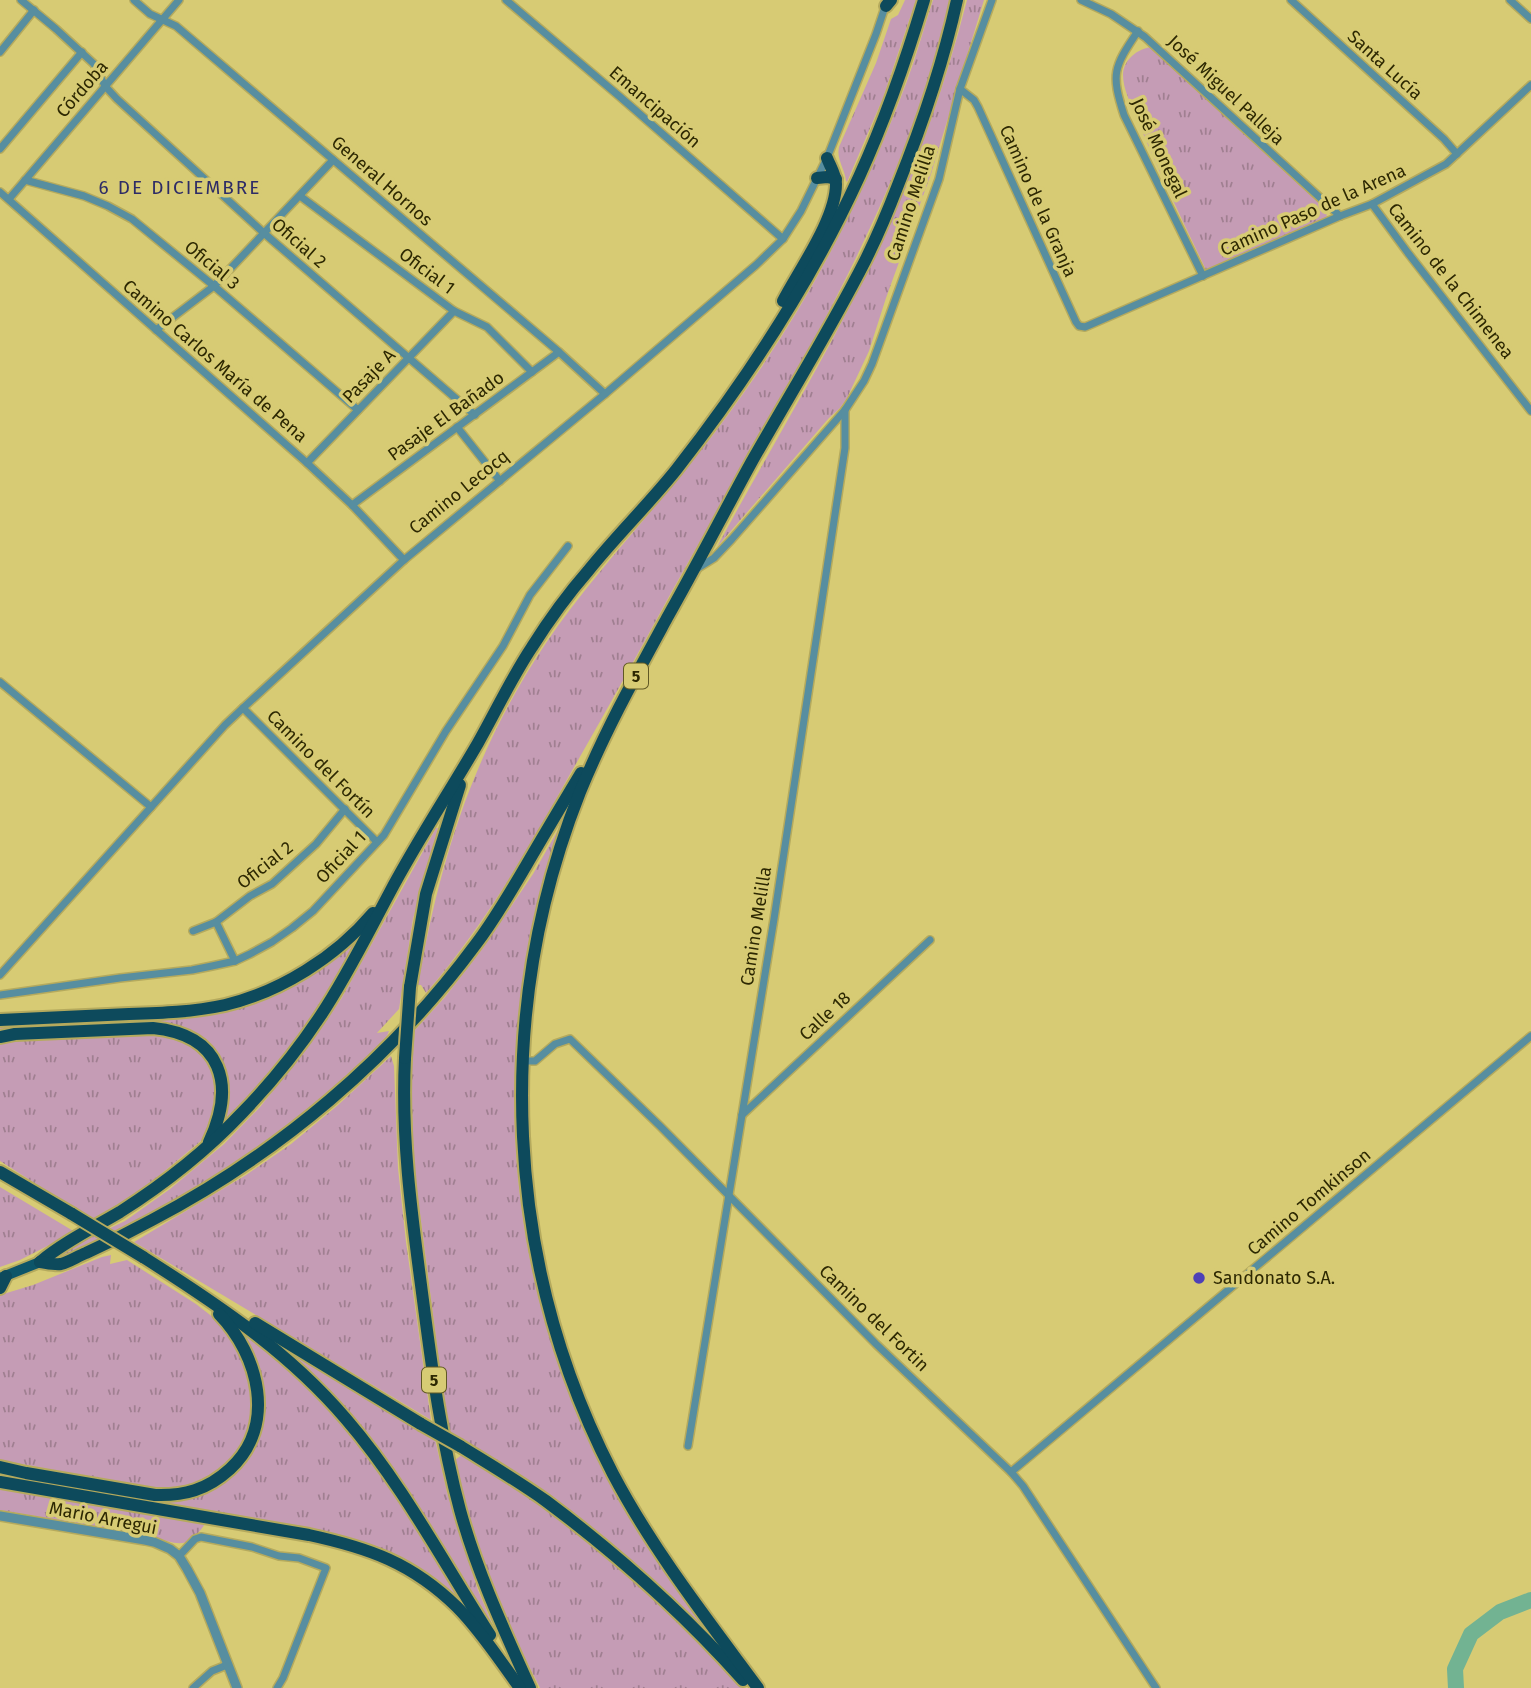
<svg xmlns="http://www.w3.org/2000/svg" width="1531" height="1688" viewBox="0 0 1531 1688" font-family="'Fira Sans',sans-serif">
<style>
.grass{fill:url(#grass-tufts)}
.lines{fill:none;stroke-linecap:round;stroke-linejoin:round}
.river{stroke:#72b392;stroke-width:16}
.minor-casing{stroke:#b5aa5d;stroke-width:10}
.tertiary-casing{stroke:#b5aa5d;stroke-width:12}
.primary-casing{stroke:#b5aa5d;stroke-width:14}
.trunk-casing{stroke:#b5aa5d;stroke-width:16}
.minor{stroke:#578ea0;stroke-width:7}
.tertiary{stroke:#578ea0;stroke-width:9}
.primary{stroke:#0d5569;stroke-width:10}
.trunk{stroke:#0d4a5c;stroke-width:12}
.trunk-bridge-casing{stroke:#b5aa5d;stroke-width:16;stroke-linecap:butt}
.trunk-bridge{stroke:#0d4a5c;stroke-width:12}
.poi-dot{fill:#4d40b7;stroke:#d7cb74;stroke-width:2.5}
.labels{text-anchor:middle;stroke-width:7;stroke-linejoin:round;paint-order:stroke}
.shield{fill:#d7cb74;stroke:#605924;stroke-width:2}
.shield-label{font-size:16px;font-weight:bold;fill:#2d2802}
.street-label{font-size:18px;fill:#2d2802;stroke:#d7cb74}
.poi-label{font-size:18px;fill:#2d2802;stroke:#d7cb74;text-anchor:start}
.neighbourhood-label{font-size:19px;letter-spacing:2px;fill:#2e2c66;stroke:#d7cb74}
</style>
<defs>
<pattern id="grass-tufts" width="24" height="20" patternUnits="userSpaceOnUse" patternTransform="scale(1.75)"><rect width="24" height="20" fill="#c59cb5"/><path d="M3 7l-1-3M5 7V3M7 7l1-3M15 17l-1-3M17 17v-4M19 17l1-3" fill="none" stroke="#a07f91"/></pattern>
</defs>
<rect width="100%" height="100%" fill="#d7cb74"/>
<g class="grass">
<path d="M 905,0 L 916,0 L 883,98 L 847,182 L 846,181 C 845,169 836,159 839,147 L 876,63 L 891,19 L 898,15 Z"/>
<path d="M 933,0 L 951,0 C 901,215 777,402 671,593 C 638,654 604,715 569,776 C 527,852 483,927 426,993 L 421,985 L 418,985 C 440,858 474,751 546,643 C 586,584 635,532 680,476 C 703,448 725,420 745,391 C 813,295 866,191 907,81 C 917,54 924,27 933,0 Z"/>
<path d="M 967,0 L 984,0 L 931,174 L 886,298 L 869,351 L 847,398 L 840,408 L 829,418 L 717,547 C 768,452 825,360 871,263 C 912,179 944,91 967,0 Z"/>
<path d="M 1152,47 L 1326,210 L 1327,218 L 1209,271 L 1206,270 C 1182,219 1157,169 1136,116 C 1131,104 1123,89 1123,75 C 1123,60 1138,48 1152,47 Z"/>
<path d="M 562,823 C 489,1036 499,1261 600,1462 C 612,1486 624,1510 638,1532 C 658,1563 688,1596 704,1628 C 660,1586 616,1544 566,1507 C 529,1479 488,1456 448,1431 L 414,1167 L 411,1077 L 415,1030 L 445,997 L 483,948 L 533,874 Z"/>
<path d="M 436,828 L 438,828 L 413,919 L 399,1009 L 377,1033 L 389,1031 L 387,1036 C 328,1102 244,1161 167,1204 C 158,1210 148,1214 139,1219 C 115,1233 90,1252 62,1255 L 68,1248 L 125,1221 L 170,1189 L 224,1144 L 260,1107 L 310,1044 L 341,999 Z"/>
<path d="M 356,936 L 360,939 C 331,990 301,1039 262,1084 C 251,1098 237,1110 224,1123 L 227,1108 L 227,1082 L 193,1034 L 172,1026 L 0,1033 L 0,1026 L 176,1019 L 229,1010 L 248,1005 L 291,986 L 333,958 Z"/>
<polygon points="161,1033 191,1042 211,1063 220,1097 207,1136 131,1199 98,1221 80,1212 0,1161 0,1043 22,1038"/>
<polygon points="391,1056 394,1066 398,1168 406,1242 431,1420 134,1242 246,1175 291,1144 338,1105"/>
<polygon points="0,1187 75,1232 20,1260 0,1267"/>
<polygon points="111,1255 110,1264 127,1260 196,1304 214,1318 226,1331 245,1360 253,1396 250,1426 237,1453 226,1466 213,1477 185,1488 160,1490 0,1460 0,1295 33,1285 102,1257"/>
<polygon points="252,1326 425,1431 435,1439 447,1492 464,1547 478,1590 495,1630 495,1632 397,1477"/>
<polygon points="244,1332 298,1377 336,1416 392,1485 469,1609 390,1555 0,1476 0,1472 153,1499 210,1489 261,1425 264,1407 264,1391 261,1378 256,1363 240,1335"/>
<path d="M 463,1454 L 522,1490 L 613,1558 L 717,1659 L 743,1688 L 540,1688 C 503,1616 472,1539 455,1460 Z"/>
<path d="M 0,1486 L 204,1522 L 205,1524 C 187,1550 179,1545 152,1536 L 0,1510 Z"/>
</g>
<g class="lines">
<polyline class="river" points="1456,1688 1455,1669 1471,1634 1500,1612 1531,1600"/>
<g class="minor-casing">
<g id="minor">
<polyline points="21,0 56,29 94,64 105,86 117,99 265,234 475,415"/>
<polyline points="134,0 150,14 176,26 559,352 605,394"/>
<polyline points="506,0 619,96 783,239"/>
<polyline points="1081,0 1111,14 1145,37 1340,216"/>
<polyline points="1291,0 1444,139 1457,154"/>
<polyline points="1510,0 1531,19"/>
<path d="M 1138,31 C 1113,68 1111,74 1124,115 L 1203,276"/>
<polyline points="0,52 34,10"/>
<polyline points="960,89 974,100 978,107 1076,322 1079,326 1085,327 1340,216 1372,204 1446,164 1531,85"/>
<polyline points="0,149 82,52"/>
<polyline points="25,180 84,196 108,206 132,219 214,286 358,410"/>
<polyline points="0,192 307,463 352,505 404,560"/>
<polyline points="300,196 454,311 487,327 532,372"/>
<polyline points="9,199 179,0"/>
<polyline points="1372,204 1408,253 1531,411"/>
<polyline points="156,330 214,286 333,160"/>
<polyline points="457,427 500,481"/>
<polyline points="307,463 454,311"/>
<polyline points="352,505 559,352"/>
<polyline points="698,568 714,558 732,539 845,410 864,381 872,364 939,179 960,89 992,0"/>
<polyline points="0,682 151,807"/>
<polyline points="243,708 377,842"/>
<polyline points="216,922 235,961"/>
<polyline points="193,931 216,922 250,896 272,884 316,844 345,809"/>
<polyline points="0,975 225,725 243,708 404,560 605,394 756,265 783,239 801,211 827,158 876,34 886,4"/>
<polyline points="0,995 120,978 192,970 212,966 235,961 250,954 272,942 292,928 313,911 384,835 446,731 503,646 530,595 568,546"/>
<polyline points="523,1061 535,1061 555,1044 570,1039 660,1126 876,1344 1011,1472 1023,1486 1156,1688"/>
<polyline points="742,1115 930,940"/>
<polyline points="688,1446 774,919 845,448 845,410"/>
<polyline points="1011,1472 1531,1036"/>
<polyline points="179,1556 195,1539 201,1537 252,1547 279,1556 299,1558 326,1568 283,1678 277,1688"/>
<polyline points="193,1688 212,1671 227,1665"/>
</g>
</g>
<g class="tertiary-casing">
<polyline id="tertiary" points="0,1516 145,1540 154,1542 170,1549 179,1556 187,1569 200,1593 237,1688"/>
</g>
<g class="primary-casing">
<polyline id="primary" points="0,1278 40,1262"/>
</g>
<g class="trunk-casing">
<g id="trunk">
<polyline points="886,6 891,0"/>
<polyline points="817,178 827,177 836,179"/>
<path d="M 783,301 C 799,270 836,219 836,184 C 836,175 830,166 827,158"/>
<polyline points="410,987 426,894 460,785"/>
<path d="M 0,1020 C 43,1018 86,1016 129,1014 C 161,1013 193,1012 225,1005 C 280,992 336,957 373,913"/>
<path d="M 0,1037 L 15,1034 L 153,1028 C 222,1035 236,1085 209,1142"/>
<path d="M 405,1058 C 401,1134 411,1210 421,1285 C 431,1361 440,1436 460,1510 C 477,1572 504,1630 530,1688"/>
<polyline points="0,1172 72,1214"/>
<path d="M 143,1257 C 217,1304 288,1351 346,1419 C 403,1485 443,1562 490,1635"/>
<path d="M 40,1262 C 64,1242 93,1228 120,1212 C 164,1184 206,1151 242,1113 C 271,1083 298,1050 321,1015 C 347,976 368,933 390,892 C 417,841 449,793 478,743 C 496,711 512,677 532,647 C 549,620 567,595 588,571 C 616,536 648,505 676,470 C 747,379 811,282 859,177 C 885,120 906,60 924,0"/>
<path d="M 40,1262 C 47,1263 55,1265 61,1264 C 69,1262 78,1256 86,1253 C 108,1243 130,1232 152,1220 C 278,1154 391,1059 476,944 C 495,919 511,891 527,864 C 545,833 563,803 581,773"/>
<polyline points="0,1288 6,1276"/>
<polyline points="255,1323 421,1424"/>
<path d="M 460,1446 C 489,1464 518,1481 546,1501 C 617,1554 684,1614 743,1680"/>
<path d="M 0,1467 L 26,1473 L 155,1495 C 184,1496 207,1490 230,1469 C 277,1426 259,1355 219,1314"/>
<path d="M 0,1482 L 309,1535 C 369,1548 412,1563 457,1607 C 481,1631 500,1661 520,1688"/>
<path d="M 758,1688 C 707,1619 653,1550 613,1474 C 504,1263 493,1012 580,792 C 605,731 636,675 667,618 C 696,567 723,514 751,463 C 789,396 830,330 865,261 C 877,237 888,211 898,185 C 922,125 943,64 957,0"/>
</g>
</g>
<use href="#minor" class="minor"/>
<use href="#tertiary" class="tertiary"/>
<use href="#primary" class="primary"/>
<use href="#trunk" class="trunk"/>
<g class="trunk-bridge-casing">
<g id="trunk-bridge">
<polyline points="405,1058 410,987"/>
<polyline points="72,1214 143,1257"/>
<polyline points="421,1424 460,1446"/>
</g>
</g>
<use href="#trunk-bridge" class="trunk-bridge"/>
</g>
<circle class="poi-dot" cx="1199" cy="1278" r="7"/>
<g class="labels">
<g class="shield">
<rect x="624" y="663.5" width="24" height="25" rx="5"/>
<rect x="422" y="1367.5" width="24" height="25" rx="5"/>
</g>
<g class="shield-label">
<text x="636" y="682">5</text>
<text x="434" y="1386">5</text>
</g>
<g class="street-label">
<text transform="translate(1385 65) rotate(42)" y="6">Santa Lucía</text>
<text transform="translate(82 89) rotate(-49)" y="6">Córdoba</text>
<text transform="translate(1226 90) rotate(43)" y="6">José Miguel Palleja</text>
<text transform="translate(655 107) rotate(41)" y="6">Emancipación</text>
<text transform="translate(1159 148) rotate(65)" y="6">José Monegal</text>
<text transform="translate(382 181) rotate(41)" y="6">General Hornos</text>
<text transform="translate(1038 201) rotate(66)" y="6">Camino de la Granja</text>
<text transform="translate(911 203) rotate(-72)" y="6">Camino Melilla</text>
<text transform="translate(1313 210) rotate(-24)" y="6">Camino Paso de la Arena</text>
<text transform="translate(299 243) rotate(41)" y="6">Oficial 2</text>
<text transform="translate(212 265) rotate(40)" y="6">Oficial 3</text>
<text transform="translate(427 271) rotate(37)" y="6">Oficial 1</text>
<text transform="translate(1451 281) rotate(52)" y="6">Camino de la Chimenea</text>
<text transform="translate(215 361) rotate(41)" y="6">Camino Carlos María de Pena</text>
<text transform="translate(369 376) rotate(-46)" y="6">Pasaje A</text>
<text transform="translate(446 416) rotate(-36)" y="6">Pasaje El Bañado</text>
<text transform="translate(459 492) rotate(-39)" y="6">Camino Lecocq</text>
<text transform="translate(321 764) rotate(45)" y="6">Camino del Fortín</text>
<text transform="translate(341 857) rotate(-47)" y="6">Oficial 1</text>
<text transform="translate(265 865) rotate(-38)" y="6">Oficial 2</text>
<text transform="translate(756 926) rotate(-81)" y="6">Camino Melilla</text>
<text transform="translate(825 1016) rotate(-43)" y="6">Calle 18</text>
<text transform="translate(1309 1202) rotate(-40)" y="6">Camino Tomkinson</text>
<text transform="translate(874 1318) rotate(44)" y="6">Camino del Fortin</text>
<text transform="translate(103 1518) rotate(11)" y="6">Mario Arregui</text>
</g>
<g class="poi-label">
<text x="1213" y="1284">Sandonato S.A.</text>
</g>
<g class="neighbourhood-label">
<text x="180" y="194">6 DE DICIEMBRE</text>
</g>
</g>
</svg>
